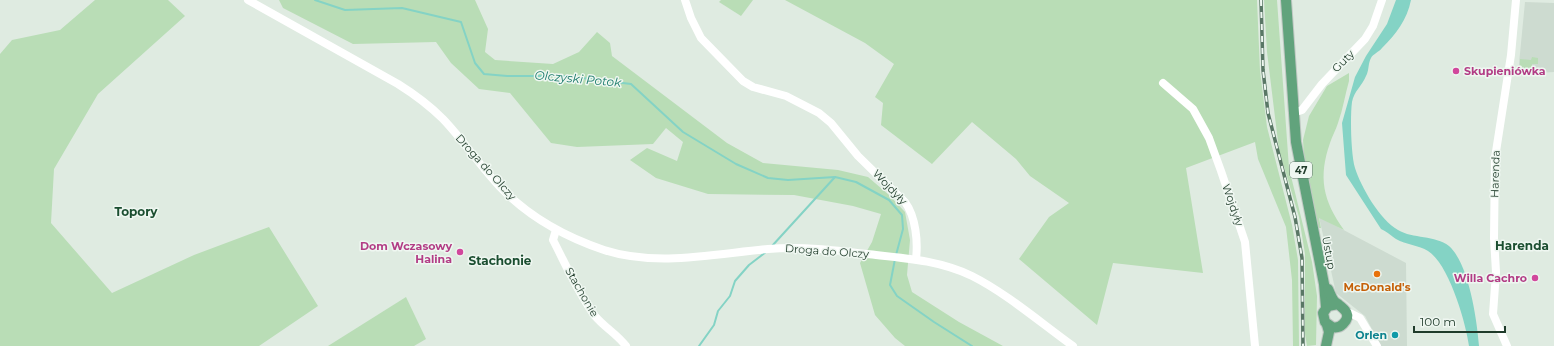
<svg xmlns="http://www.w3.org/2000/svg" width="1554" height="346" viewBox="0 0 1554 346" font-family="Montserrat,sans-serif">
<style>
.built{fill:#cddbd0}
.green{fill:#b9ddb6}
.water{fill:#84d3c5}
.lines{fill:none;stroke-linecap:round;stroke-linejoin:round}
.stream{stroke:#84d3c5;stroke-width:2}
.major-casing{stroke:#c0c8c3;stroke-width:12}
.minor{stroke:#fff;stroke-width:8}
.major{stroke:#61a37c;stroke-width:10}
.rail-casing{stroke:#597765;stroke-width:3.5}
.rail{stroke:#eff7f1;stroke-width:2;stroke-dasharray:6;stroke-linecap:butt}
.hotel-dot{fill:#d1479c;stroke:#eff7f1;stroke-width:1.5}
.food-dot{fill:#e8710a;stroke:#eff7f1;stroke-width:1.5}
.culture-dot{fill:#0f9aa8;stroke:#eff7f1;stroke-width:1.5}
.labels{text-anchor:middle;stroke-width:3;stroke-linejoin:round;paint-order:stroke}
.shield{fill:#eff7f1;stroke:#5d7366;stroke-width:1}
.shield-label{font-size:10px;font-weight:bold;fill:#1f3b2a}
.street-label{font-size:11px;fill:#1f3b2a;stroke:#eff7f1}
.hotel-label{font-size:11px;font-weight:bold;fill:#b23c85;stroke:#eff7f1;text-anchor:end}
.food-label{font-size:11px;font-weight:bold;fill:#c56008;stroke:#eff7f1}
.culture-label{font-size:11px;font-weight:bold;fill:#0d838f;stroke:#eff7f1;text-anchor:end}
.water-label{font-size:12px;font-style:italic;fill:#177969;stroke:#eff7f1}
.neighbourhood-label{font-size:12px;font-weight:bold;fill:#1b4e30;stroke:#eff7f1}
</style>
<rect width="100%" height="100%" fill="#dfebe1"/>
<g class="built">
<polygon points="1525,2 1554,3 1554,72 1518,74"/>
<polygon points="1319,217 1406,263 1407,346 1381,346 1365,316 1336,293"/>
</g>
<g class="green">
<polygon points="95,0 168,0 185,16 98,94 54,169 51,223 112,293 194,255 269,227 318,306 259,346 0,346 0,54 12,40 60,30"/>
<polygon points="279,0 475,0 488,29 485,52 495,60 553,64 579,52 597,32 610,43 612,56 727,143 763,163 838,170 868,177 889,195 905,212 910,240 907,275 912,292 959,322 1003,346 905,346 895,338 875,315 860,263 872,242 881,214 853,206 794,195 708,194 656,178 630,160 647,148 677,161 683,142 666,128 653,144 577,147 551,143 510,93 479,89 451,63 436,42 353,44 283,8"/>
<polygon points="721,0 753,0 741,16 719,2"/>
<polygon points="785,0 1257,0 1260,71 1267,127 1292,225 1298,260 1299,346 1293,346 1292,280 1286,227 1258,159 1255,142 1186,168 1203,273 1113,263 1097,325 1019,259 1049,217 1069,203 1030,176 1016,159 972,122 932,164 881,125 883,103 875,97 894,64 865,43"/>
<polygon points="1264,0 1277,0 1289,168 1312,262 1317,296 1316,345 1307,346 1305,334 1305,254 1299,217 1279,150 1267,52"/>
<polygon points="1532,57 1538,58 1538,64 1532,64 1532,68 1520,68 1520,59 1531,60"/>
<path d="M 1349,73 L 1349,81 C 1345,95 1343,109 1338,123 C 1336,130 1332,136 1330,143 C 1318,177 1323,201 1344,230 L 1319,218 L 1321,228 L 1318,228 L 1304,157 L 1303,140 L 1309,116 L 1327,86 Z"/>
<polygon points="406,297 426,339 414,346 328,346"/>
</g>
<path class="water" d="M 1396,0 L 1411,0 C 1407,20 1396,34 1382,48 C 1379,52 1373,54 1371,58 C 1368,63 1369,71 1366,76 C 1362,86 1354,91 1352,102 C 1350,117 1351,154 1355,168 C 1361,187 1380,220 1398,230 C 1413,239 1435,235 1449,246 C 1469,264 1477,320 1479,346 L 1469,346 C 1466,323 1449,264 1428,251 C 1419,245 1406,245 1396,239 C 1391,236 1388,232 1381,229 L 1346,175 L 1342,123 L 1355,77 L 1366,56 L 1387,24 Z"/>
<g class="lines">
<g class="stream">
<polyline points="315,0 345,10 402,8 461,22 475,63 484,74 507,76 566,76 631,84 683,132 736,164 768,178 788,180 835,177 856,182 889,200 902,215 903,229 896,255"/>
<polyline points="772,246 835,177"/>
<polyline points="895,259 890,285 897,296 934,322 972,346"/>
<polyline points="699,346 714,325 718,311 730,296 735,281 749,265 766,252"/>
</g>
<g class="major-casing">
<g id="major">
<polyline points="1286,0 1296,142 1324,284 1326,307"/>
<path d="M 1328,289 C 1330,293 1331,297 1334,301 C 1341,307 1354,313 1343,324 C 1340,327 1336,328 1332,327 L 1325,322 L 1323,313 L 1328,306 L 1338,304"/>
<polyline points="1326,346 1329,332 1327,325"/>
</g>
</g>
<g class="minor">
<path d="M 248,0 L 398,84 C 414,94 430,106 443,119 C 464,141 480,166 500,187 C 529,217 565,237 604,250 C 657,267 714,254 768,249 C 801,246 834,250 867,254 C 903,258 939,260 972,276 C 1006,293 1041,323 1073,346"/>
<path d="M 685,0 L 691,18 L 701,38 L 743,81 L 753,87 L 786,96 L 819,113 L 831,123 L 858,156 L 905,202 C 916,217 918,242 916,259"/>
<polyline points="1163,83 1193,109 1209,138 1221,171 1245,242 1255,346"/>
<polyline points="1293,113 1302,110 1322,84 1365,39 1373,26 1382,0"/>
<path d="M 556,230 L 553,240 C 566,265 578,293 595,316 C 604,327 617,334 626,346"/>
<polyline points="1346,311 1360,318 1377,346"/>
<polyline points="1507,346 1493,314 1496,272 1494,238 1495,158 1511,55 1516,0"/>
</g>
<use href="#major" class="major"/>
<g class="rail-casing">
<polyline id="rail" points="1261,0 1263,70 1268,113 1295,217 1302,258 1303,346"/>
</g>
<use href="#rail" class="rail"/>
</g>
<g class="hotel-dot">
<circle cx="1456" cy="71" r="4"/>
<circle cx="460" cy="252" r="4"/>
<circle cx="1535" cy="278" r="4"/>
</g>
<circle class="food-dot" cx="1377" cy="274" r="4"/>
<circle class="culture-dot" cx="1395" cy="335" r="4"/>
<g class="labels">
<rect class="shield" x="1290" y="162" width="22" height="16" rx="3"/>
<g class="shield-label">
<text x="1301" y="174">47</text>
</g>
<g class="street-label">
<text transform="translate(1343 61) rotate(-46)" y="4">Guty</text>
<text transform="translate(486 167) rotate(48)" y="4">Droga do Olczy</text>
<text transform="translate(1495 174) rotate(-88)" y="4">Harenda</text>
<text transform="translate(890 187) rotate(46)" y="4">Wojdyły</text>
<text transform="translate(1233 205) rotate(71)" y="4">Wojdyły</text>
<text transform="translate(827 251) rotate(4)" y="4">Droga do Olczy</text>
<text transform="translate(1329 253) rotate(79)" y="4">Ustup</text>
<text transform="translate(582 292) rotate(60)" y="4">Stachonie</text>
</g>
<g class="hotel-label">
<text x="1464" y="75" text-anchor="start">Skupieniówka</text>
<text x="452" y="250">Dom Wczasowy<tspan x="452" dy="13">Halina</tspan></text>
<text x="1527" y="282">Willa Cachro</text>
</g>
<g class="food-label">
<text x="1377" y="291">McDonald's</text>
</g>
<g class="culture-label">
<text x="1387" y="339">Orlen</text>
</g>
<g class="water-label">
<text transform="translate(578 79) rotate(5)" y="4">Olczyski Potok</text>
</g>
<g class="neighbourhood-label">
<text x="136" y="216">Topory</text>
<text x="1522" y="250">Harenda</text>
<text x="500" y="265">Stachonie</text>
</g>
</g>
<path d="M1414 326v6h91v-6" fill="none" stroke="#1f3b2a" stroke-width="2"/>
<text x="1420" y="326" font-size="12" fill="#1f3b2a" stroke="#eff7f1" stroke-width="3" paint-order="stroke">100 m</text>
</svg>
